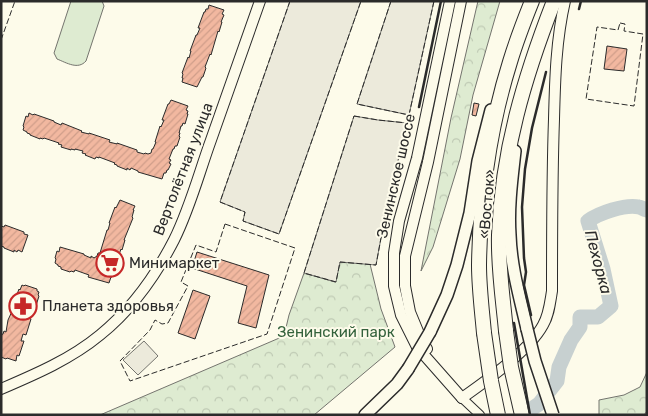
<svg xmlns="http://www.w3.org/2000/svg" width="648" height="416" viewBox="0 0 648 416" font-family="Rubik,sans-serif">
<style>
.grass{fill:#deebd1;stroke:#74746e}
.forest{fill:url(#forest-crowns);stroke:#74746e}
.parking{fill:#eceadb;stroke:#74746e}
.lines{fill:none;stroke-linecap:round;stroke-linejoin:round}
.river{stroke:#c7d0d0;stroke-width:15}
.building{fill:url(#building-hatch);stroke:#2b2b2b}
.street-casing{stroke:#2b2b2b;stroke-width:10}
.secondary-casing{stroke:#2b2b2b;stroke-width:12}
.primary-casing{stroke:#2b2b2b;stroke-width:14}
.highway-casing{stroke:#2b2b2b;stroke-width:16}
.street{stroke:#fdfbea;stroke-width:8}
.secondary{stroke:#fdfbea;stroke-width:10}
.primary{stroke:#fdfbea;stroke-width:11}
.highway{stroke:#fdfbea;stroke-width:14}
.primary-bridge-casing{stroke:#2b2b2b;stroke-width:14;stroke-linecap:butt}
.highway-bridge-casing{stroke:#2b2b2b;stroke-width:16;stroke-linecap:butt}
.primary-bridge{stroke:#fdfbea;stroke-width:11}
.highway-bridge{stroke:#fdfbea;stroke-width:14}
.fence{stroke:#2b2b2b;stroke-width:1;stroke-dasharray:6 2.5;stroke-linecap:butt}
.wall{stroke:#2b2b2b;stroke-width:2.5}
.labels{text-anchor:middle;stroke-width:4;stroke-linejoin:round;paint-order:stroke}
.street-label{font-size:15px;fill:#2b2b2b;stroke:#fdfbea}
.poi-label{font-size:15px;fill:#2b2b2b;stroke:#fdfbea;text-anchor:start}
.park-label{font-size:15px;fill:#34623c;stroke:#fdfbea}
.water-label{font-size:16px;font-style:italic;fill:#2b2b2b;stroke:#fdfbea}
</style>
<defs>
<pattern id="forest-crowns" width="20" height="18" patternUnits="userSpaceOnUse" patternTransform="scale(1.25)"><rect width="20" height="18" fill="#deebd1"/><path d="M2 6a3 3 0 1 1 6 0M12 15a3 3 0 1 1 6 0" fill="none" stroke="#bfcab4"/></pattern>
<pattern id="building-hatch" width="6" height="6" patternUnits="userSpaceOnUse" patternTransform="scale(1.25)"><rect width="6" height="6" fill="#f2b8a0"/><path d="M-1 1l2-2M0 6l6-6M5 7l2-2" fill="none" stroke="#d09e8a"/></pattern>
</defs>
<rect width="100%" height="100%" fill="#fdfbea"/>
<path class="grass" d="M 71,1 L 102,1 L 104,6 L 86,61 C 78,70 67,63 57,59 L 54,53 Z"/>
<g class="forest">
<polygon points="478,1 500,1 473,95 460,159 433,247 421,271 451,118"/>
<polygon points="340,262 370,264 381,309 395,347 314,415 100,415 284,336 289,315 304,273 335,282"/>
<polygon points="647,372 647,411 644,415 599,415 599,400 624,395 640,387"/>
</g>
<g class="parking">
<polygon points="290,1 361,1 279,234 243,221 245,212 220,202"/>
<polygon points="391,1 434,1 409,115 357,104"/>
<polygon points="354,116 378,120 407,123 386,211 376,265 340,262 336,282 304,273"/>
<polygon points="144,341 158,356 138,375 123,360"/>
</g>
<g class="lines">
<path class="river" d="M 528,415 L 530,410 L 539,404 L 557,381 L 559,367 L 571,340 L 580,327 L 580,317 L 598,317 L 611,306 L 603,269 L 588,221 C 599,213 625,204 639,207 C 640,207 646,210 647,210"/>
</g>
<g class="building">
<polygon points="209,5 224,10 222,14 224,15 221,22 222,22 219,32 218,31 211,55 210,54 205,67 206,68 203,77 202,77 197,87 182,82 183,78 182,78 183,74 182,73 188,57 189,58 191,51 190,51 196,35 197,35 200,28 198,28 204,12 205,12 206,9 208,9"/>
<polygon points="607,46 627,49 624,71 604,69"/>
<polygon points="171,100 188,106 186,110 188,111 187,114 188,114 185,124 183,123 182,126 181,126 179,133 180,133 179,136 180,137 177,146 175,146 174,149 173,149 169,159 171,160 169,163 171,164 168,170 167,170 166,173 164,173 162,179 138,172 138,171 131,168 130,170 127,168 127,170 117,166 117,165 114,164 115,163 99,157 99,158 96,157 95,159 85,155 86,154 82,153 83,151 75,149 75,150 71,149 71,150 61,147 62,145 58,144 59,143 44,138 43,139 40,138 40,139 30,135 30,134 27,133 27,132 23,130 24,127 23,126 26,116 28,117 29,113 33,115 34,114 54,121 54,122 61,125 62,123 82,131 81,132 89,134 89,133 110,140 109,142 117,144 117,143 137,150 137,152 144,154 145,153 148,154 151,153 152,149 153,149 156,142 155,142 160,126 161,127 164,120 162,120 168,104 169,104"/>
<polygon points="474,103 479,104 476,116 472,115"/>
<polygon points="120,200 135,206 133,210 134,210 132,217 133,218 124,240 125,240 122,250 121,249 116,263 117,263 112,277 111,277 109,283 88,277 89,275 75,270 74,272 71,271 70,272 61,269 61,267 58,266 58,265 55,263 56,259 55,258 57,251 59,252 60,247 84,254 84,255 91,258 91,256 94,258 97,256 98,253 100,253 107,230 108,230 110,223 109,223 115,207 116,208"/>
<polygon points="5,225 24,232 24,234 28,235 22,252 18,250 17,252 14,250 14,252 4,248 4,247 1,246 1,226 4,227"/>
<polygon points="197,252 269,275 256,328 238,323 247,286 192,268"/>
<polygon points="22,285 24,286 25,285 37,289 37,291 39,292 38,295 39,296 34,312 31,312 29,318 31,319 26,335 23,334 21,341 24,341 19,356 17,355 16,361 7,358 6,359 1,357 1,335 3,334 4,331 6,332 8,320 15,305 13,305 19,289 20,290"/>
<polygon points="193,290 210,296 195,339 178,333"/>
</g>
<g class="lines">
<g class="street-casing">
<polyline id="street" points="462,398 480,415"/>
</g>
<g class="secondary-casing">
<g id="secondary">
<polyline points="450,1 417,158 399,221 394,253 394,286 401,315 417,347 462,398"/>
<polyline points="427,349 422,341 410,312 405,286 405,256 428,162 461,1"/>
<path d="M 1,389 C 36,374 71,359 100,335 C 131,310 156,275 174,240 C 190,208 199,173 211,140 C 227,94 243,48 260,1"/>
<path d="M 462,398 C 486,381 529,351 543,325 C 549,315 550,303 552,291 C 552,234 552,176 554,119 C 555,79 556,40 565,1"/>
</g>
</g>
<g class="primary-casing">
<g id="primary">
<path d="M 515,151 C 512,178 508,207 510,235 C 511,267 520,298 527,329"/>
<polyline points="430,332 447,295 457,265 470,213 478,161 491,110"/>
<polyline points="365,415 397,384 408,369"/>
</g>
</g>
<g class="highway-casing">
<g id="highway">
<path d="M 506,331 C 503,299 498,267 499,235 C 502,152 524,78 554,1"/>
<path d="M 484,333 C 482,311 479,287 479,265 C 480,198 490,126 510,62 C 516,42 524,21 532,1"/>
</g>
</g>
<use href="#street" class="street"/>
<use href="#secondary" class="secondary"/>
<use href="#primary" class="primary"/>
<use href="#highway" class="highway"/>
<g class="primary-bridge-casing">
<g id="primary-bridge">
<polyline points="527,329 535,361 553,415"/>
<polyline points="408,369 430,332"/>
</g>
</g>
<g class="highway-bridge-casing">
<g id="highway-bridge">
<polyline points="506,331 511,367 522,415"/>
<polyline points="484,333 491,381 498,415"/>
</g>
</g>
<use href="#primary-bridge" class="primary-bridge"/>
<use href="#highway-bridge" class="highway-bridge"/>
<g class="fence">
<polyline points="290,1 220,202 245,212 243,221 279,234 361,1"/>
<polyline points="391,1 357,104 409,115 434,1"/>
<polygon points="620,23 625,24 624,31 643,34 634,106 586,99 597,27 618,30"/>
<polyline points="1,40 15,1"/>
<polygon points="354,116 378,120 407,123 386,211 376,265 340,262 336,282 304,273"/>
<polygon points="225,224 295,248 267,334 130,381 120,361 150,330 155,320 162,324 168,323 188,286 181,282 196,245 216,252"/>
</g>
<g class="wall">
<polyline points="579,9 581,1"/>
<polyline points="419,107 441,1"/>
<polyline points="531,315 524,285 526,272 524,258 522,207 525,169 532,128 546,72"/>
<polyline points="514,323 530,415"/>
</g>
</g>
<defs>
<g id="supermarket-ring" transform="scale(1.4375)"><circle r="9.5" fill="#fdfbea" stroke="#c62828" stroke-width="1.5"/><path d="M-6-5.5h2.5l.6 2H6L4.5 2H-2.5L-4.4-4H-6ZM-1.5 3.2a1.3 1.3 0 1 0 .1 0ZM3 3.2a1.3 1.3 0 1 0 .1 0Z" fill="#c62828"/></g>
<g id="pharmacy-ring" transform="scale(1.4375)"><circle r="9.5" fill="#fdfbea" stroke="#c62828" stroke-width="1.5"/><path d="M-2-6h4v4h4v4h-4v4h-4v-4h-4v-4h4Z" fill="#c62828"/></g>
</defs>
<g fill-rule="evenodd">
<use href="#supermarket-ring" x="110" y="263"/>
<use href="#pharmacy-ring" x="23" y="306"/>
</g>
<g class="labels">
<g class="street-label">
<text transform="translate(183 169) rotate(-69)" y="5">Вертолётная улица</text>
<text transform="translate(396 176) rotate(-77)" y="5">Зенинское шоссе</text>
<text transform="translate(487 204) rotate(-85)" y="5">«Восток»</text>
</g>
<g class="poi-label">
<text x="129" y="268">Минимаркет</text>
<text x="42" y="311">Планета здоровья</text>
</g>
<g class="park-label">
<text x="336" y="337">Зенинский парк</text>
</g>
<g class="water-label">
<text transform="translate(599 262) rotate(75)" y="6">Пехорка</text>
</g>
</g>
<rect width="648" height="416" fill="none" stroke="#2b2b2b" stroke-width="5"/>
</svg>
